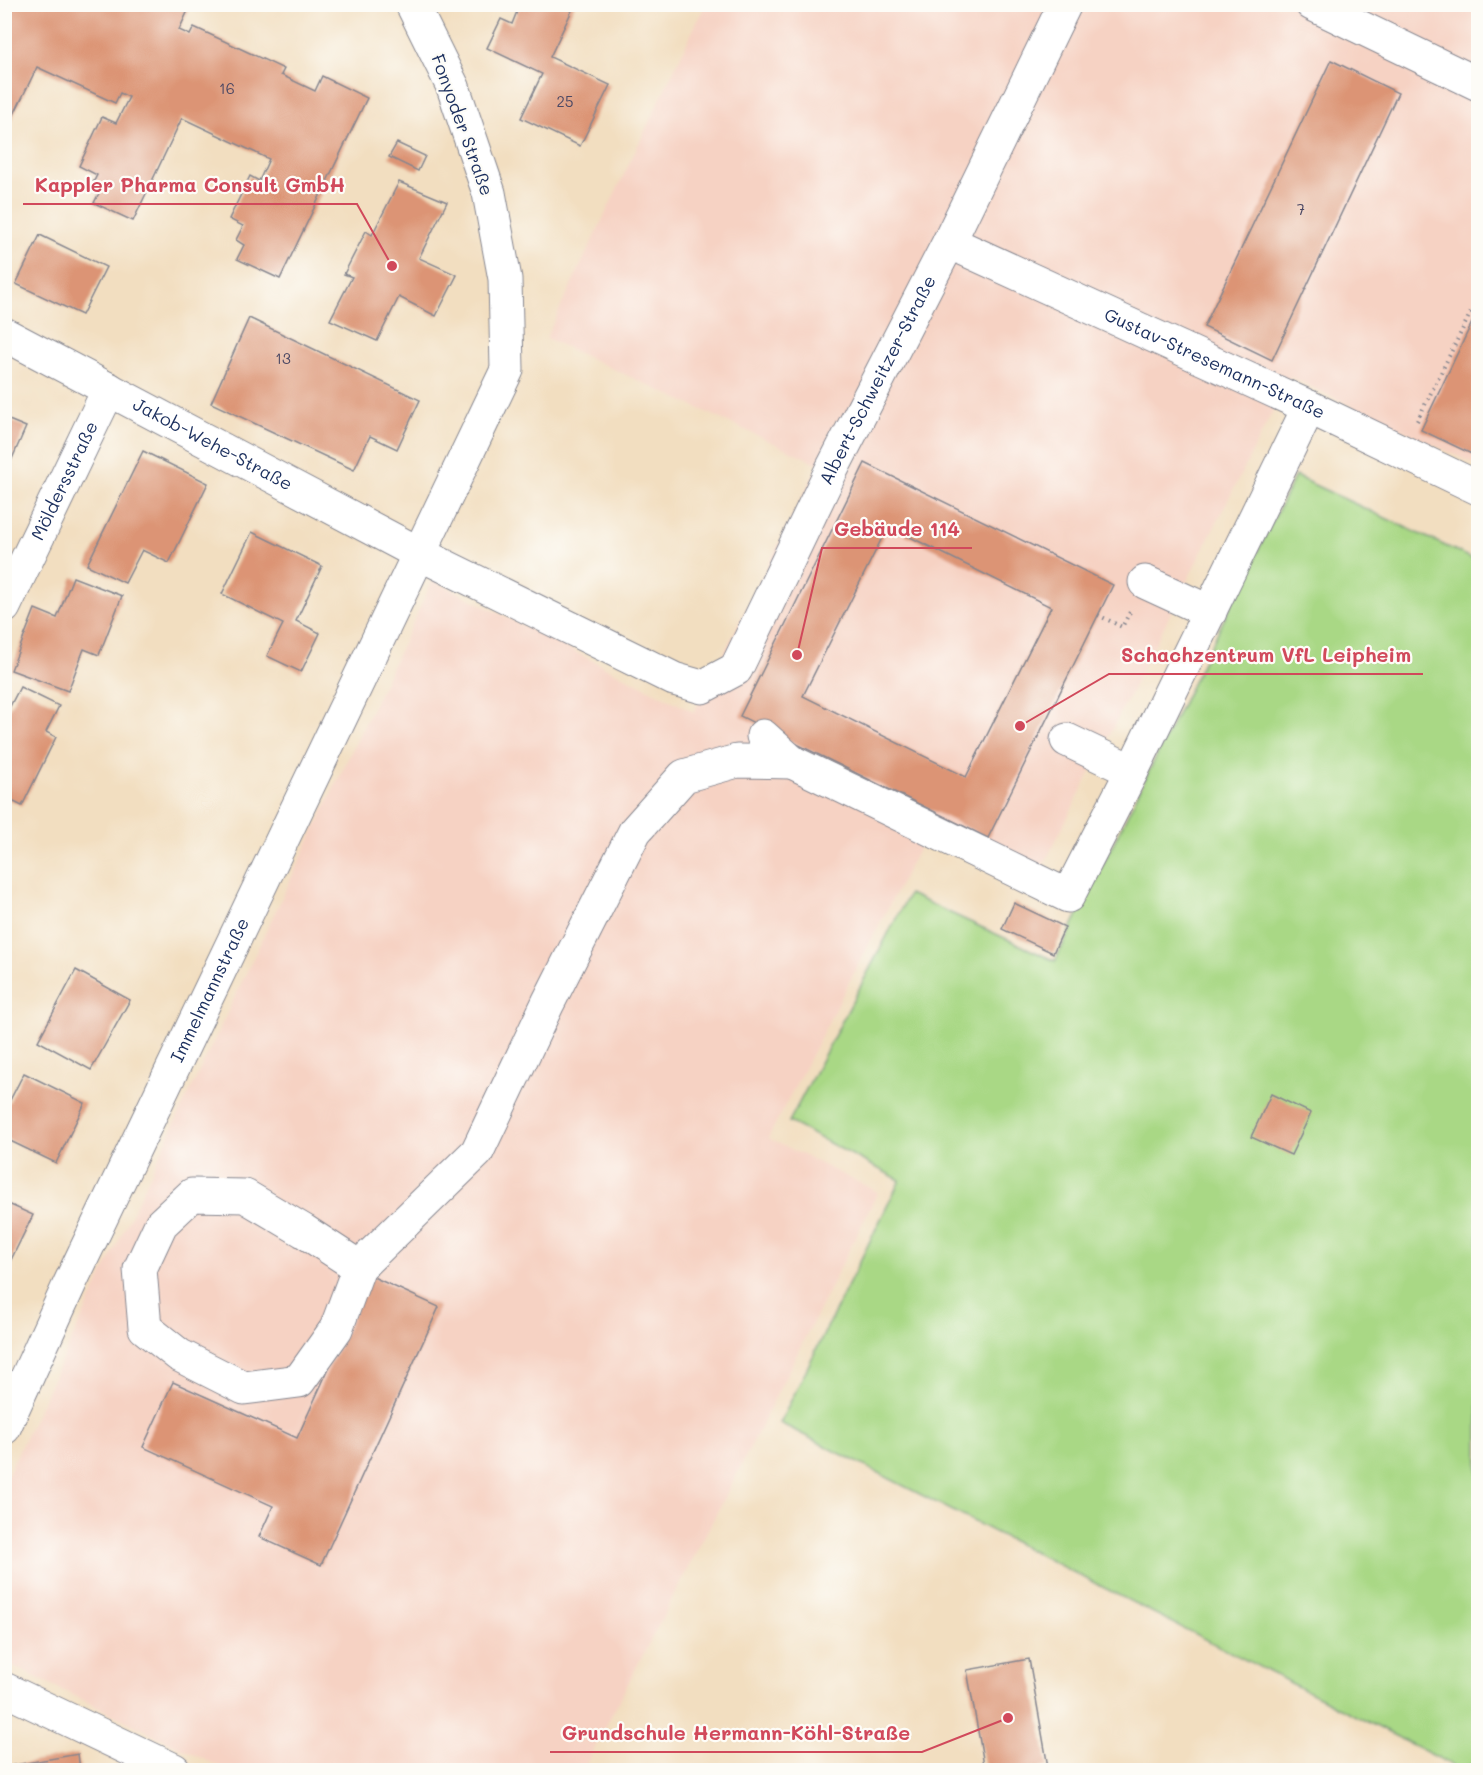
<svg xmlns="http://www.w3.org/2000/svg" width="1483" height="1775" viewBox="0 0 1483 1775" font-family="Mali,sans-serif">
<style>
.built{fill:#f6d2c3}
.green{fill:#a9d885;stroke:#628472;stroke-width:1.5}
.building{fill:#dc9475;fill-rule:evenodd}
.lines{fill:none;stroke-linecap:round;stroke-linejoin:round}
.minor-casing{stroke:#86868f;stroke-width:35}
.path{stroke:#86868f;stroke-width:4;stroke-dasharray:1.5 4.5;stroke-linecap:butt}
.minor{stroke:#fff;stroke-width:33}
.labels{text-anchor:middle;stroke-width:4.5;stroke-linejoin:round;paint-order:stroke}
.number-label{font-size:15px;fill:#4b4864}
.street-label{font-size:18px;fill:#1b2f5e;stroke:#fdfcf7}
.leader{fill:none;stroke:#d1495b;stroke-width:2}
.callout-dot{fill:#d1495b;stroke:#fdfcf7;stroke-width:2}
.callout-label{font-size:20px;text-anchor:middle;font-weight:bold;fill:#d1495b;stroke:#fdfcf7;stroke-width:4.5;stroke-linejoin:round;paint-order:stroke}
</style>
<rect width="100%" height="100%" fill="#fdfcf7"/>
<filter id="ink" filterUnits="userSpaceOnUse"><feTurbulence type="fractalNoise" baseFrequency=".0167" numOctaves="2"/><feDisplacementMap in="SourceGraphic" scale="12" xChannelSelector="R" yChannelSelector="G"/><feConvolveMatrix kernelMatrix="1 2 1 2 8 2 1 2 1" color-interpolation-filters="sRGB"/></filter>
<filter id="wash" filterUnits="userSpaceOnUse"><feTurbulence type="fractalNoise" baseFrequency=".008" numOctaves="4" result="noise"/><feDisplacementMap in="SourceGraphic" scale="24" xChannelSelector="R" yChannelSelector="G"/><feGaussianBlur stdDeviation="1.35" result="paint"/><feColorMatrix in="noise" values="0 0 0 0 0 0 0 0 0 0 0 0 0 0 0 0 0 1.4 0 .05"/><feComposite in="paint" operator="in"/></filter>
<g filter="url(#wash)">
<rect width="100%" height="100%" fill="#f2dec0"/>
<polygon class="built" points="705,5 1478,5 1478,466 1290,377 1040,872 933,821 768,1138 878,1192 737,1474 583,1770 226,1770 5,1662 4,1482 433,580 694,712 819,464 546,338"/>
<polygon class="green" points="1295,476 1478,561 1478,1764 1458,1768 780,1423 900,1180 789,1122 909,894 1055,961"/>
<g id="blocks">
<g class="building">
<polygon points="4,4 191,4 179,30 190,35 194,27 284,69 281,75 315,91 322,76 367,98 280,279 237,259 244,245 236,240 243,226 229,219 250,176 259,181 269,159 182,118 133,221 94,203 101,189 92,185 97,175 79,166 102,117 116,123 129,97 120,93 115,103 37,67 4,135"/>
<polygon points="520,4 575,4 550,57 610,85 580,146 521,118 542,74 487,48 501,19 512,24"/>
<polygon points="1331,60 1398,93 1272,360 1204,327"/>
<polygon points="397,143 425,156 418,171 389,157"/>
<polygon points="399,182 447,202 419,258 457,275 436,316 399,297 377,341 330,320 352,277 344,274 366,231 372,235"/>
<polygon points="40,235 106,267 82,315 16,284"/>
<polygon points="1478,310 1478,457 1421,430"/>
<polygon points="249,318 420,400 397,449 370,436 354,470 211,403"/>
<polygon points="4,418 26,427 4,477"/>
<polygon points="143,451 208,483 169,563 142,550 125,583 87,565"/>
<path d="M 865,463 L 1113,585 L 988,838 L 740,716 ZM 888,526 L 1051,607 L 966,777 L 803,696 Z"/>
<polygon points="252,532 322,566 296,621 320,633 301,672 267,656 283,624 222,594"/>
<polygon points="73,577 122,596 99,655 84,649 68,691 11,670 35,609 57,618"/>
<polygon points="20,687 59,706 46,732 56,737 22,806 4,797 4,718"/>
<polygon points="1014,903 1065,927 1053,953 1002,929"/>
<polygon points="76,970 130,1000 91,1070 38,1041"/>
<polygon points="24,1073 85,1103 56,1163 4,1138 4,1112"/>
<polygon points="1271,1094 1311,1113 1291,1155 1251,1137"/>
<polygon points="4,1202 33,1215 4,1274"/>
<polygon points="371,1276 439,1307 321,1565 259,1537 273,1506 143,1447 173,1382 297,1438"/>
<polygon points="1029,1659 1048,1767 1027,1770 985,1770 967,1670"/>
<polygon points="78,1754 80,1770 4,1770 4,1767"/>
</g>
</g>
</g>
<g filter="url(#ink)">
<use href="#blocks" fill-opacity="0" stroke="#86868f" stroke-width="1.5"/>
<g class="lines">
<g class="minor-casing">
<g id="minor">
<polyline points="1312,4 1478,84"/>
<path id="s1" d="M 949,242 L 1309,407 L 1478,488"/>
<path id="s2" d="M 4,334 L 420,554 L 674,679 L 702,687 L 736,669 L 832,469 L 949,242 L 1065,4"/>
<polyline points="1145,582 1210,612"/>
<path id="s3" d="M 4,607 L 109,389"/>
<polyline points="763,736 792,762 1068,896 1132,771 1309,407"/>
<polyline points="1067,740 1132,771"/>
<polyline points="359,1267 304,1231 245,1196 192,1195 161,1224 140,1269 145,1328 179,1355 244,1388 299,1381 336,1329 359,1267 477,1152 548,1003 635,831 684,776 737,761 792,762"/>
<path id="s4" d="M 4,1428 L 70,1283 L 507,370 L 505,279 L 489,193 L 453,87 L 412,4"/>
<polyline points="4,1689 174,1770"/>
</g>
</g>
<g class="path">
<polyline points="1417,421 1478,298"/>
<polyline points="1098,615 1122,627 1130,612"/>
</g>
<use href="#minor" class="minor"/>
</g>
</g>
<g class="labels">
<g class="number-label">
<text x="227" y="94">16</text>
<text x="565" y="107">25</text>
<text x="1301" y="215">7</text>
<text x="283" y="364">13</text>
</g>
<g class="street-label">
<text transform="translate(462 125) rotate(70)" y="6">Fonyoder Straße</text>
<text dy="6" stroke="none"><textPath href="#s1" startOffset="292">Gustav-Stresemann-Straße</textPath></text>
<text dy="6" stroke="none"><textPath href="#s2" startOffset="1143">Albert-Schweitzer-Straße</textPath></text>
<text dy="6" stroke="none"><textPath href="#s2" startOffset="236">Jakob-Wehe-Straße</textPath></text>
<text dy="6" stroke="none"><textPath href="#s3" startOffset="140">Möldersstraße</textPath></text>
<text dy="6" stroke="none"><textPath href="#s4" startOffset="484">Immelmannstraße</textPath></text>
</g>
</g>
<path class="leader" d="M392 266L357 204H23M797 655L822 548H972M1020 726L1109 674H1423M1008 1718L922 1752H550"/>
<g class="callout-dot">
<circle cx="392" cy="266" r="6"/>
<circle cx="797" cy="655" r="6"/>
<circle cx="1020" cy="726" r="6"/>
<circle cx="1008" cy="1718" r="6"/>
</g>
<g class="callout-label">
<text x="190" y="192">Kappler Pharma Consult GmbH</text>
<text x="897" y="536">Gebäude 114</text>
<text x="1266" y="662">Schachzentrum VfL Leipheim</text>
<text x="736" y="1740">Grundschule Hermann-Köhl-Straße</text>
</g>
<rect width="1483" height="1775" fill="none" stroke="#fdfcf7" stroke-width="24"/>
</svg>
